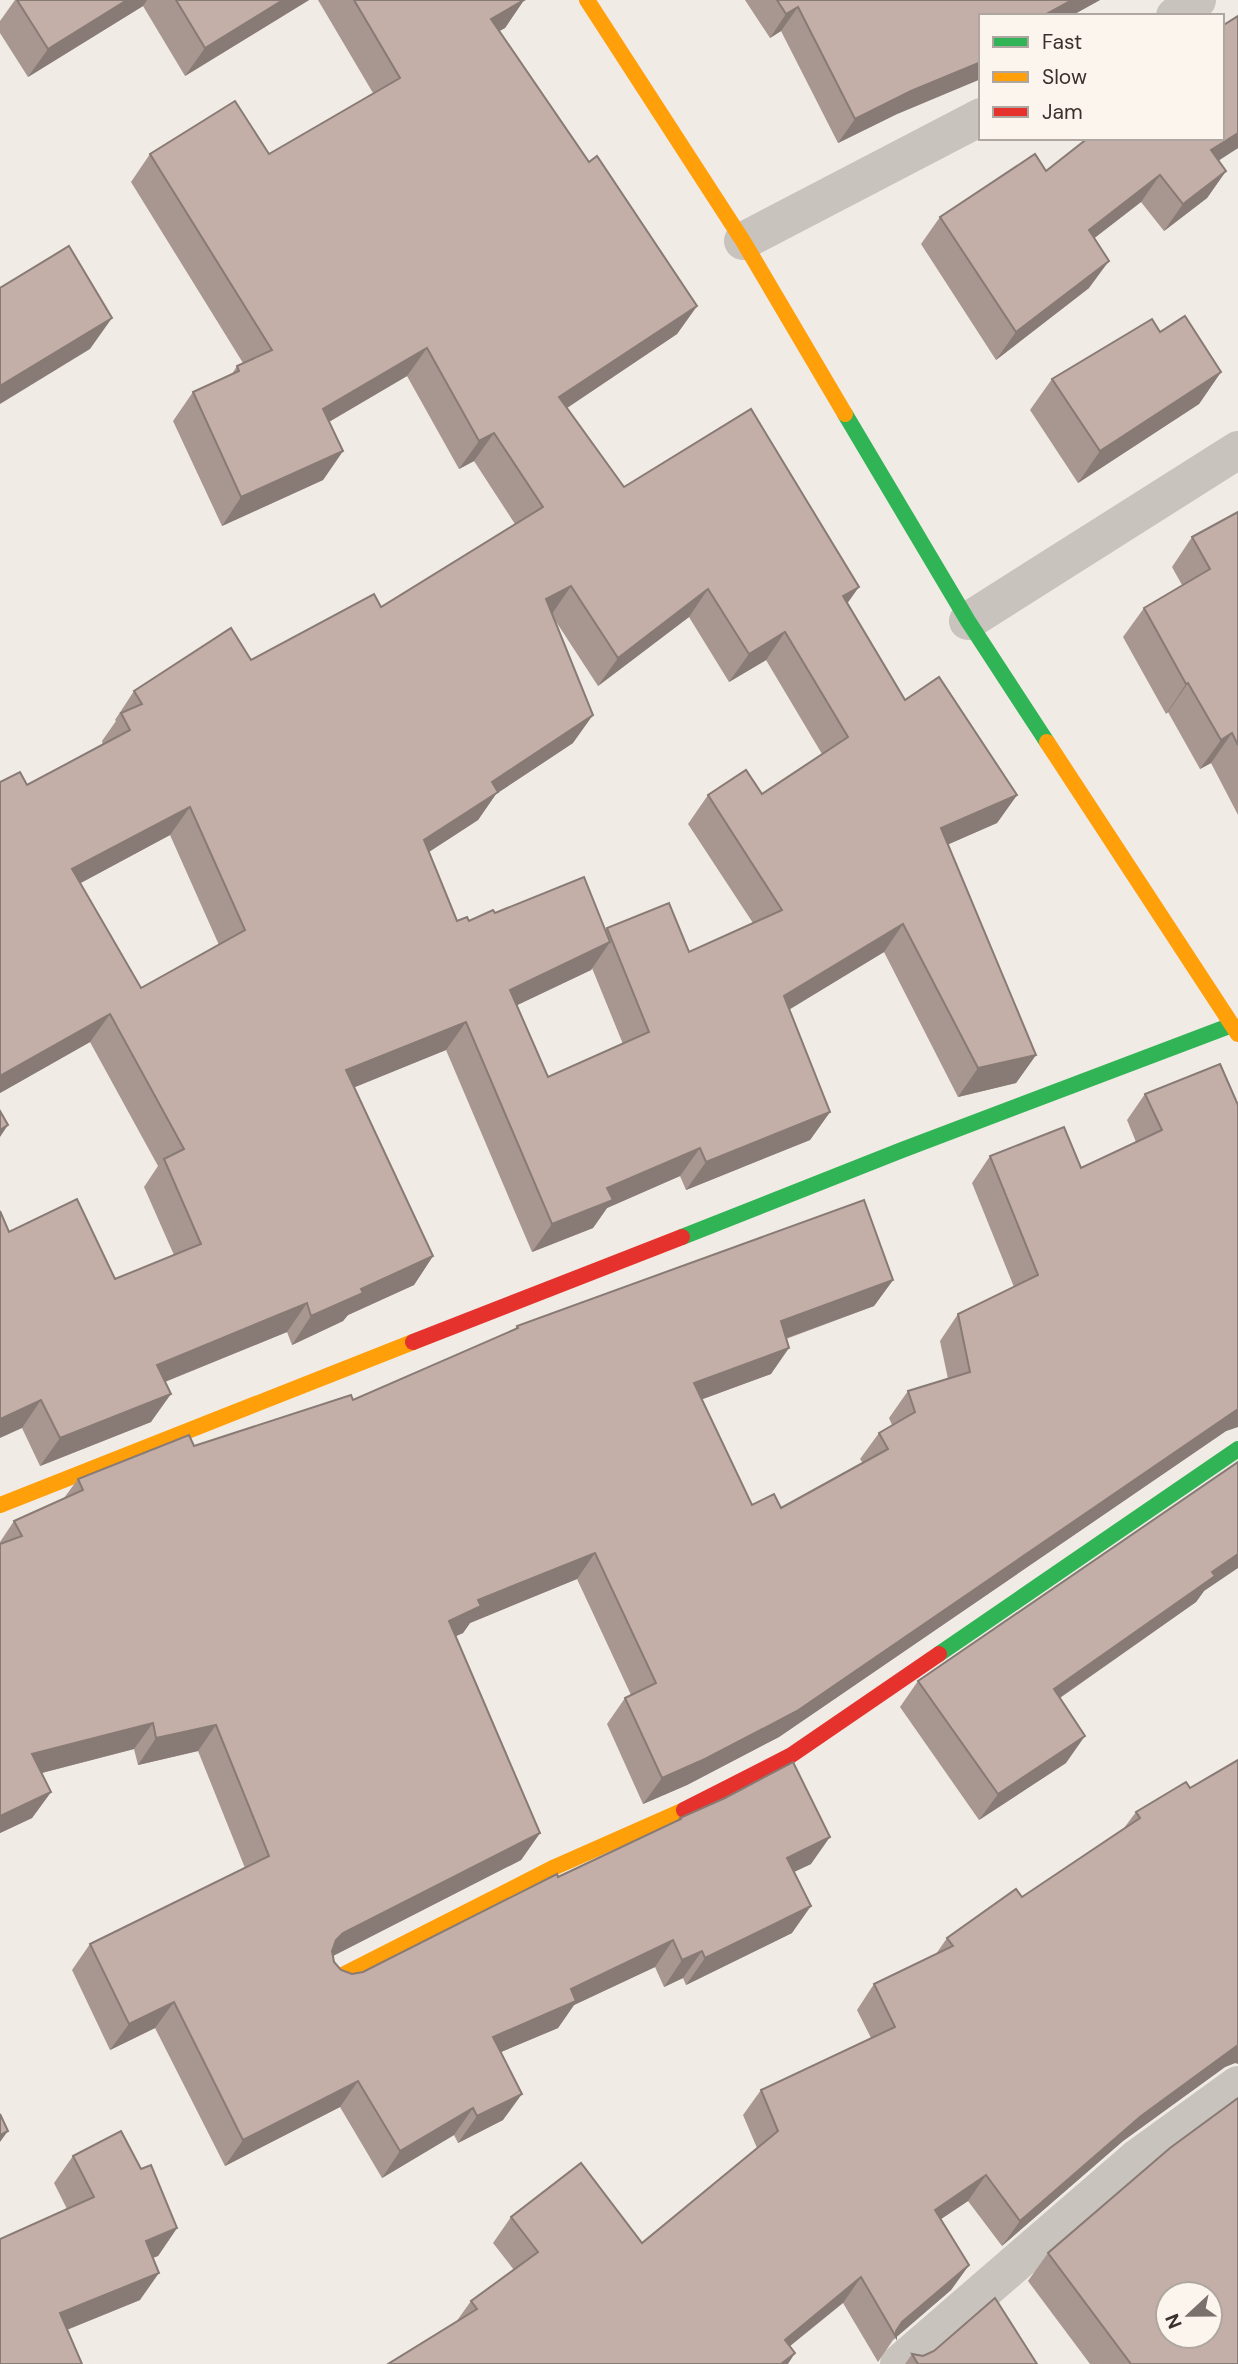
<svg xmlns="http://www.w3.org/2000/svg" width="1238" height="2364" viewBox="0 0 1238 2364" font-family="'DM Sans',sans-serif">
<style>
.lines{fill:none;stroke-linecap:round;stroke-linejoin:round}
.street{stroke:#c9c3be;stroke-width:38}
.fast{stroke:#30b455;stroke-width:16}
.slow{stroke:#ff9f0a;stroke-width:16}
.jam{stroke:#e5322d;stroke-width:16}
.wall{fill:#a89690;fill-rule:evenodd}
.shaded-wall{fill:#887a75}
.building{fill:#c3afa7;stroke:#887a75;stroke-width:2;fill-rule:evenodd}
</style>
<rect width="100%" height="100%" fill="#f0ebe5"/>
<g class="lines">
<g class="street">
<polyline points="1175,16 1197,0"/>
<polyline points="743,241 981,117"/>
<polyline points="968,621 1238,450"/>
<polyline points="899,2364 1136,2159 1238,2085"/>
</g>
<g class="fast">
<polyline points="845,414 968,621 1047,742"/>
<polyline points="682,1237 902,1150 1232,1025"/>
<polyline points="939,1654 1238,1449"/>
</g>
<g class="slow">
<polyline points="587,0 743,241 845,414"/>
<polyline points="1047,742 1238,1034"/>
<polyline points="0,1505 413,1342"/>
<polyline points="335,1979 555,1867 684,1810"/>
</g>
<g class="jam">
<polyline points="413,1342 682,1237"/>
<polyline points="684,1810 790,1756 939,1654"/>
</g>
</g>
<g class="wall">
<polygon points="15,0 309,0 185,76 143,6 28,77 0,33 0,21"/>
<path d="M 318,0 L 524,0 L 505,28 L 499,31 L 589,162 L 697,306 L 677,334 L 567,408 L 624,487 L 847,603 L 905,700 L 1017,795 L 997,823 L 948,844 L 1036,1055 L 1016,1083 L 958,1097 L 884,952 L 789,1009 L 830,1112 L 810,1140 L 686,1190 L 680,1176 L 607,1208 L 593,1228 L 532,1252 L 446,1050 L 354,1087 L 433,1256 L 414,1285 L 348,1315 L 343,1321 L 292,1345 L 287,1332 L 165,1382 L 151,1422 L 40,1466 L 22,1428 L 9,1232 L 115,1279 L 174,1255 L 144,1187 L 158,1166 L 90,1042 L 0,1093 L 0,782 L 27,785 L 103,745 L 102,741 L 116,721 L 115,720 L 134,691 L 251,660 L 381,607 L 515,524 L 474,461 L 459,469 L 407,376 L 329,422 L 343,451 L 323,480 L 222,526 L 173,421 L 193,392 L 232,374 L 237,366 L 243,363 L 131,182 L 150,154 L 269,154 L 373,93 ZM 553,617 L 598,686 L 689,617 L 729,682 L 766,660 L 822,754 L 762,794 L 708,795 L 688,824 L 753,923 L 689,952 L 607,928 L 606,929 L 495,913 L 469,921 L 457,921 L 429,852 L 478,820 L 496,794 L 573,743 ZM 170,835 L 219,945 L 141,988 L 80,883 ZM 592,968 L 623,1044 L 548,1077 L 517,1005 L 591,970 Z"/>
<polygon points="745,0 1100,0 1071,16 981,16 895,115 838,143 781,31 770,38"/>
<polygon points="1238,148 1218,160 1226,171 1207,198 1164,231 1141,202 1094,238 1089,288 996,360 921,244 940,217 1046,171"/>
<polygon points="1160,332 1221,372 1199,404 1078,483 1030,410 1052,379"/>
<polygon points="1238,512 1238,815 1211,763 1200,769 1168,712 1166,714 1123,637 1144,608 1182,585 1172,567 1192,537"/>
<polygon points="1220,1064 1237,1427 1226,1431 779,1737 687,1785 643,1804 607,1724 625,1698 631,1695 577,1579 470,1623 463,1633 456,1636 540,1833 521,1860 333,1956 334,1962 341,1970 352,1974 363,1972 558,1877 678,1821 680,1818 811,1864 794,1872 792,1933 686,1985 683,1978 664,1987 655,1967 574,2005 558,2028 501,2052 503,2120 458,2143 454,2135 382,2178 340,2107 225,2166 155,2028 110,2050 72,1970 90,1944 245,1868 198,1751 138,1765 134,1749 42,1773 51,1792 32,1818 0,1833 0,1542 14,1521 64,1498 78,1479 353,1400 514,1330 517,1326 893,1280 874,1306 786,1339 771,1374 702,1399 752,1505 781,1508 863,1463 860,1459 879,1433 892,1425 889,1418 908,1391 948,1379 940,1341 958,1314 1014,1287 972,1183 990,1156 1081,1168 1136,1142 1127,1120 1145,1094"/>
<polygon points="1204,1591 1196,1602 1060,1698 1066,1763 979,1820 900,1707 918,1681"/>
<polygon points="1186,1782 1235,2063 1225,2067 1123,2141 1002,2246 968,2201 941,2219 969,2265 951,2290 893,2340 878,2362 843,2303 456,2322 471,2301 514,2270 493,2243 511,2217 642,2243 757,2148 743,2115 761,2090 871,2038 857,2010 874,1984 936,1954 947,1938 1022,1897 1124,1828 1136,1812"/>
<polygon points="73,2156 141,2169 177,2228 158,2256 153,2257 140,2300 67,2330 0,2364 67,2209 54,2183"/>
<polygon points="1048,2253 1238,2364 1090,2364 1028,2281"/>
<polygon points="912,2354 1037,2364 905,2364"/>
</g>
<g class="shaded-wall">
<polygon points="127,0 147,0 143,6 28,77 48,49"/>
<polygon points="283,0 309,0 185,76 205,48"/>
<polygon points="524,0 505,28 471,47 491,19"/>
<polygon points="1072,0 1100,0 1071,16 1043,16"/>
<polygon points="798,7 781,31 770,38 786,14"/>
<polygon points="981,62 981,79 895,115 838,143 855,119 911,91"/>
<polygon points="1238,133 1238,148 1192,178 1211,150"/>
<polygon points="1226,171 1207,198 1164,231 1183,204"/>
<polygon points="1160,175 1141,202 1070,257 1089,230"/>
<polygon points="1109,261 1089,288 996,360 1016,332"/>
<polygon points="697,306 677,334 540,426 559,397"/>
<polygon points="112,318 90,349 0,404 0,386"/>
<polygon points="427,348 407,376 303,437 323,409"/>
<polygon points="1221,372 1199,404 1078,483 1100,451"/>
<polygon points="494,433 474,461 459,469 479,441"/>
<polygon points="343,451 323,480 222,526 241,497"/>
<polygon points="571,586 552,614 546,599"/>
<polygon points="859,587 839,615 843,596"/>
<polygon points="708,589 689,617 598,686 618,658"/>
<polygon points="785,632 766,660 729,682 749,654"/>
<polygon points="1188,683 1168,712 1166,714 1186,684"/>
<polygon points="593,715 573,743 496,794 478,820 404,868 424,840 492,782"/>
<polygon points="1232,733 1211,763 1200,769 1221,740"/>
<polygon points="1017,795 997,823 922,856 941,828"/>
<polygon points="190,807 170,835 53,898 72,869"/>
<polygon points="903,924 884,952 764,1025 784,996"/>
<polygon points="610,942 591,970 490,1018 510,990"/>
<polygon points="110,1014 90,1042 0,1093 0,1076"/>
<polygon points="466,1022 446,1050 326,1099 346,1070"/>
<polygon points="1036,1055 1016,1083 958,1097 978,1068"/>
<polygon points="830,1112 810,1140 686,1190 706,1162"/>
<polygon points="8,1125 0,1137 0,1130"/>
<polygon points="700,1148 680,1176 607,1208 593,1228 532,1252 552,1224 607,1188"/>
<polygon points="433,1256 414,1285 348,1315 343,1321 292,1345 311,1316 361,1289"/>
<polygon points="893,1280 874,1306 762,1347 781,1321"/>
<polygon points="307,1303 287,1332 137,1393 157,1365"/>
<polygon points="789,1348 771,1374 676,1409 694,1383"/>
<polygon points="171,1394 151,1422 40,1466 60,1438"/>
<polygon points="41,1400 22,1428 0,1438 0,1419"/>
<polygon points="1238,1409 1238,1427 1226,1431 779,1737 687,1785 643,1804 662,1778"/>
<polygon points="595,1553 577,1579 470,1623 463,1633 431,1647 449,1621 478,1600"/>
<polygon points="1238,1554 1238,1568 1204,1591 1196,1602 1035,1715 1054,1689 1212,1572"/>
<polygon points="153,1723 134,1749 14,1780 32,1754"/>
<polygon points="216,1725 198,1751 138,1765 156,1738"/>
<polygon points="1085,1736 1066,1763 979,1820 998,1794"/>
<polygon points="51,1792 32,1818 0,1833 0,1816"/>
<polygon points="540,1833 521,1860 325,1960 336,1940 343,1933"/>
<polygon points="830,1837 811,1864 768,1884 787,1858"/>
<polygon points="811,1906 792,1933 686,1985 705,1958"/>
<polygon points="673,1940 655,1967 574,2005 558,2028 475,2063 493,2037 571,1989"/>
<polygon points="702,1951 683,1978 664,1987 682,1960"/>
<polygon points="174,2002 155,2028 110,2050 129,2024"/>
<polygon points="1238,2045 1238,2064 1235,2063 1225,2067 1123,2141 1002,2246 1020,2221 1141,2116"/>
<polygon points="358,2081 340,2107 225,2166 243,2140"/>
<polygon points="522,2094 503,2120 458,2143 477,2116"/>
<polygon points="473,2108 454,2135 382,2178 400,2151"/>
<polygon points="8,2131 0,2142 0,2135"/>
<polygon points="986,2175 968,2201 917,2235 935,2210"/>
<polygon points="177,2228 158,2256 127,2268 146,2241"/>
<polygon points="969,2265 951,2290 893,2340 896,2337 894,2334 902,2322"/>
<polygon points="159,2273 140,2300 41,2340 60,2313"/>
<polygon points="861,2277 843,2303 768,2364 785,2340"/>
<polygon points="795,2353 788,2364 781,2364"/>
</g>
<g class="building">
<polygon points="17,0 127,0 48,49"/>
<polygon points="176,0 283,0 205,48"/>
<path d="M 354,0 L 524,0 L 491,19 L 589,162 L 597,156 L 697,306 L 559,397 L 624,487 L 751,409 L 859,587 L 843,596 L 905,700 L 939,677 L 1017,795 L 941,828 L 1036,1055 L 978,1068 L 903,924 L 784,996 L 830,1112 L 706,1162 L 700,1148 L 607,1188 L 613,1200 L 552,1224 L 466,1022 L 346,1070 L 433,1256 L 361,1289 L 363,1293 L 311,1316 L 307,1303 L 157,1365 L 171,1394 L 60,1438 L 41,1400 L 0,1419 L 0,1211 L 9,1232 L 77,1199 L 115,1279 L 201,1244 L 164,1159 L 184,1149 L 110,1014 L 0,1076 L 0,782 L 20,772 L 27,785 L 130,730 L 121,713 L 142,704 L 134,691 L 231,628 L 251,660 L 374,594 L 381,607 L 543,507 L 494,433 L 479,441 L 427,348 L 323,409 L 343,451 L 241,497 L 193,392 L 239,371 L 237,366 L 272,350 L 150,154 L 235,101 L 269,154 L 400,78 ZM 571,586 L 618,658 L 708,589 L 749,654 L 785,632 L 848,737 L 762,794 L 746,770 L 708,795 L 782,910 L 689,952 L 669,903 L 607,928 L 649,1032 L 548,1077 L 510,990 L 610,942 L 584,877 L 495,913 L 493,910 L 469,921 L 467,917 L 457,921 L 424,840 L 498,792 L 492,782 L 593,715 L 546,599 ZM 190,807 L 245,930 L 141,988 L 72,869 Z"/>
<polygon points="777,0 1072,0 1043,16 981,16 981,62 911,91 855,119 798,7 786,14"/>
<polygon points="1238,16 1238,133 1211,150 1226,171 1183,204 1160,175 1089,230 1109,261 1016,332 940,217 1035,154 1046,171 1088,138 1222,138 1222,26"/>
<polygon points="69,246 112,318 0,386 0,288"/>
<polygon points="1185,316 1221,372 1100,451 1052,379 1152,319 1160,332"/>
<polygon points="1238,512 1238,745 1232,733 1221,740 1188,683 1186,684 1144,608 1210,569 1192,537"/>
<polygon points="1220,1064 1238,1105 1238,1409 797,1711 705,1759 662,1778 625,1698 656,1683 595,1553 478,1600 481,1606 449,1621 540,1833 343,1933 336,1940 332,1951 334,1962 341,1970 352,1974 363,1972 557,1874 558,1877 681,1819 680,1818 725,1798 793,1762 830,1837 787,1858 811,1906 705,1958 702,1951 682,1960 673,1940 571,1989 576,2001 493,2037 522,2094 477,2116 473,2108 400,2151 358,2081 243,2140 174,2002 129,2024 90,1944 269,1856 216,1725 156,1738 153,1723 32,1754 51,1792 0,1816 0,1544 22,1536 14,1521 83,1490 78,1479 189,1435 194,1446 351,1395 353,1400 518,1328 517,1326 864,1200 893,1280 781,1321 789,1348 694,1383 752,1505 774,1494 781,1508 888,1449 879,1433 915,1412 908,1391 970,1372 958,1314 1038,1275 990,1156 1064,1127 1081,1168 1162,1130 1145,1094"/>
<polygon points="0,1111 8,1125 0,1130"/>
<polygon points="1238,1462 1238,1554 1212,1572 1215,1576 1054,1689 1085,1736 998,1794 918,1681"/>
<polygon points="1238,1760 1238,2045 1141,2116 1020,2221 986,2175 935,2210 969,2265 902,2322 896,2331 896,2337 861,2277 785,2340 795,2353 781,2364 388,2364 477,2309 471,2301 538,2252 511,2217 581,2163 642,2243 778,2131 761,2090 895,2027 874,1984 953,1946 947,1938 1016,1889 1022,1897 1140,1818 1136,1812 1186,1782 1190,1788"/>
<path d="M 1238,2098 L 1238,2364 L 1131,2364 L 1048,2253 L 1170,2148 ZM 1168,2294 L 1210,2294 L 1210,2336 L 1168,2336 Z"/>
<polygon points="0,2114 8,2131 0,2135"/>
<polygon points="121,2131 141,2169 151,2165 177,2228 146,2241 159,2273 60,2313 82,2364 0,2364 0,2239 94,2197 73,2156"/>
<polygon points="995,2298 1037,2364 918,2364 912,2354 923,2356 934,2351"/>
</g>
<rect x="979" y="14" width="245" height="126" fill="#fbf5ee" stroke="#aea6a0" stroke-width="2"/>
<rect x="993" y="37" width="35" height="10" fill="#30b455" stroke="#aea6a0" stroke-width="2"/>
<text x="1042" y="49" font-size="21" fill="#3b302b">Fast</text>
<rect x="993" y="72" width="35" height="10" fill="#ff9f0a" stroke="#aea6a0" stroke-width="2"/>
<text x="1042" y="84" font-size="21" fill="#3b302b">Slow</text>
<rect x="993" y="107" width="35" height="10" fill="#e5322d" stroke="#aea6a0" stroke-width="2"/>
<text x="1042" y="119" font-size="21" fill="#3b302b">Jam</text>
<g transform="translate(1189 2315) rotate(248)"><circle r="33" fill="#fbf5ee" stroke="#aea6a0" stroke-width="2"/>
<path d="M0-5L12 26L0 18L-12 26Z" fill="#7a716c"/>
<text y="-10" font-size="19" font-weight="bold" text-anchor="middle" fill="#3b302b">N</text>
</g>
</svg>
